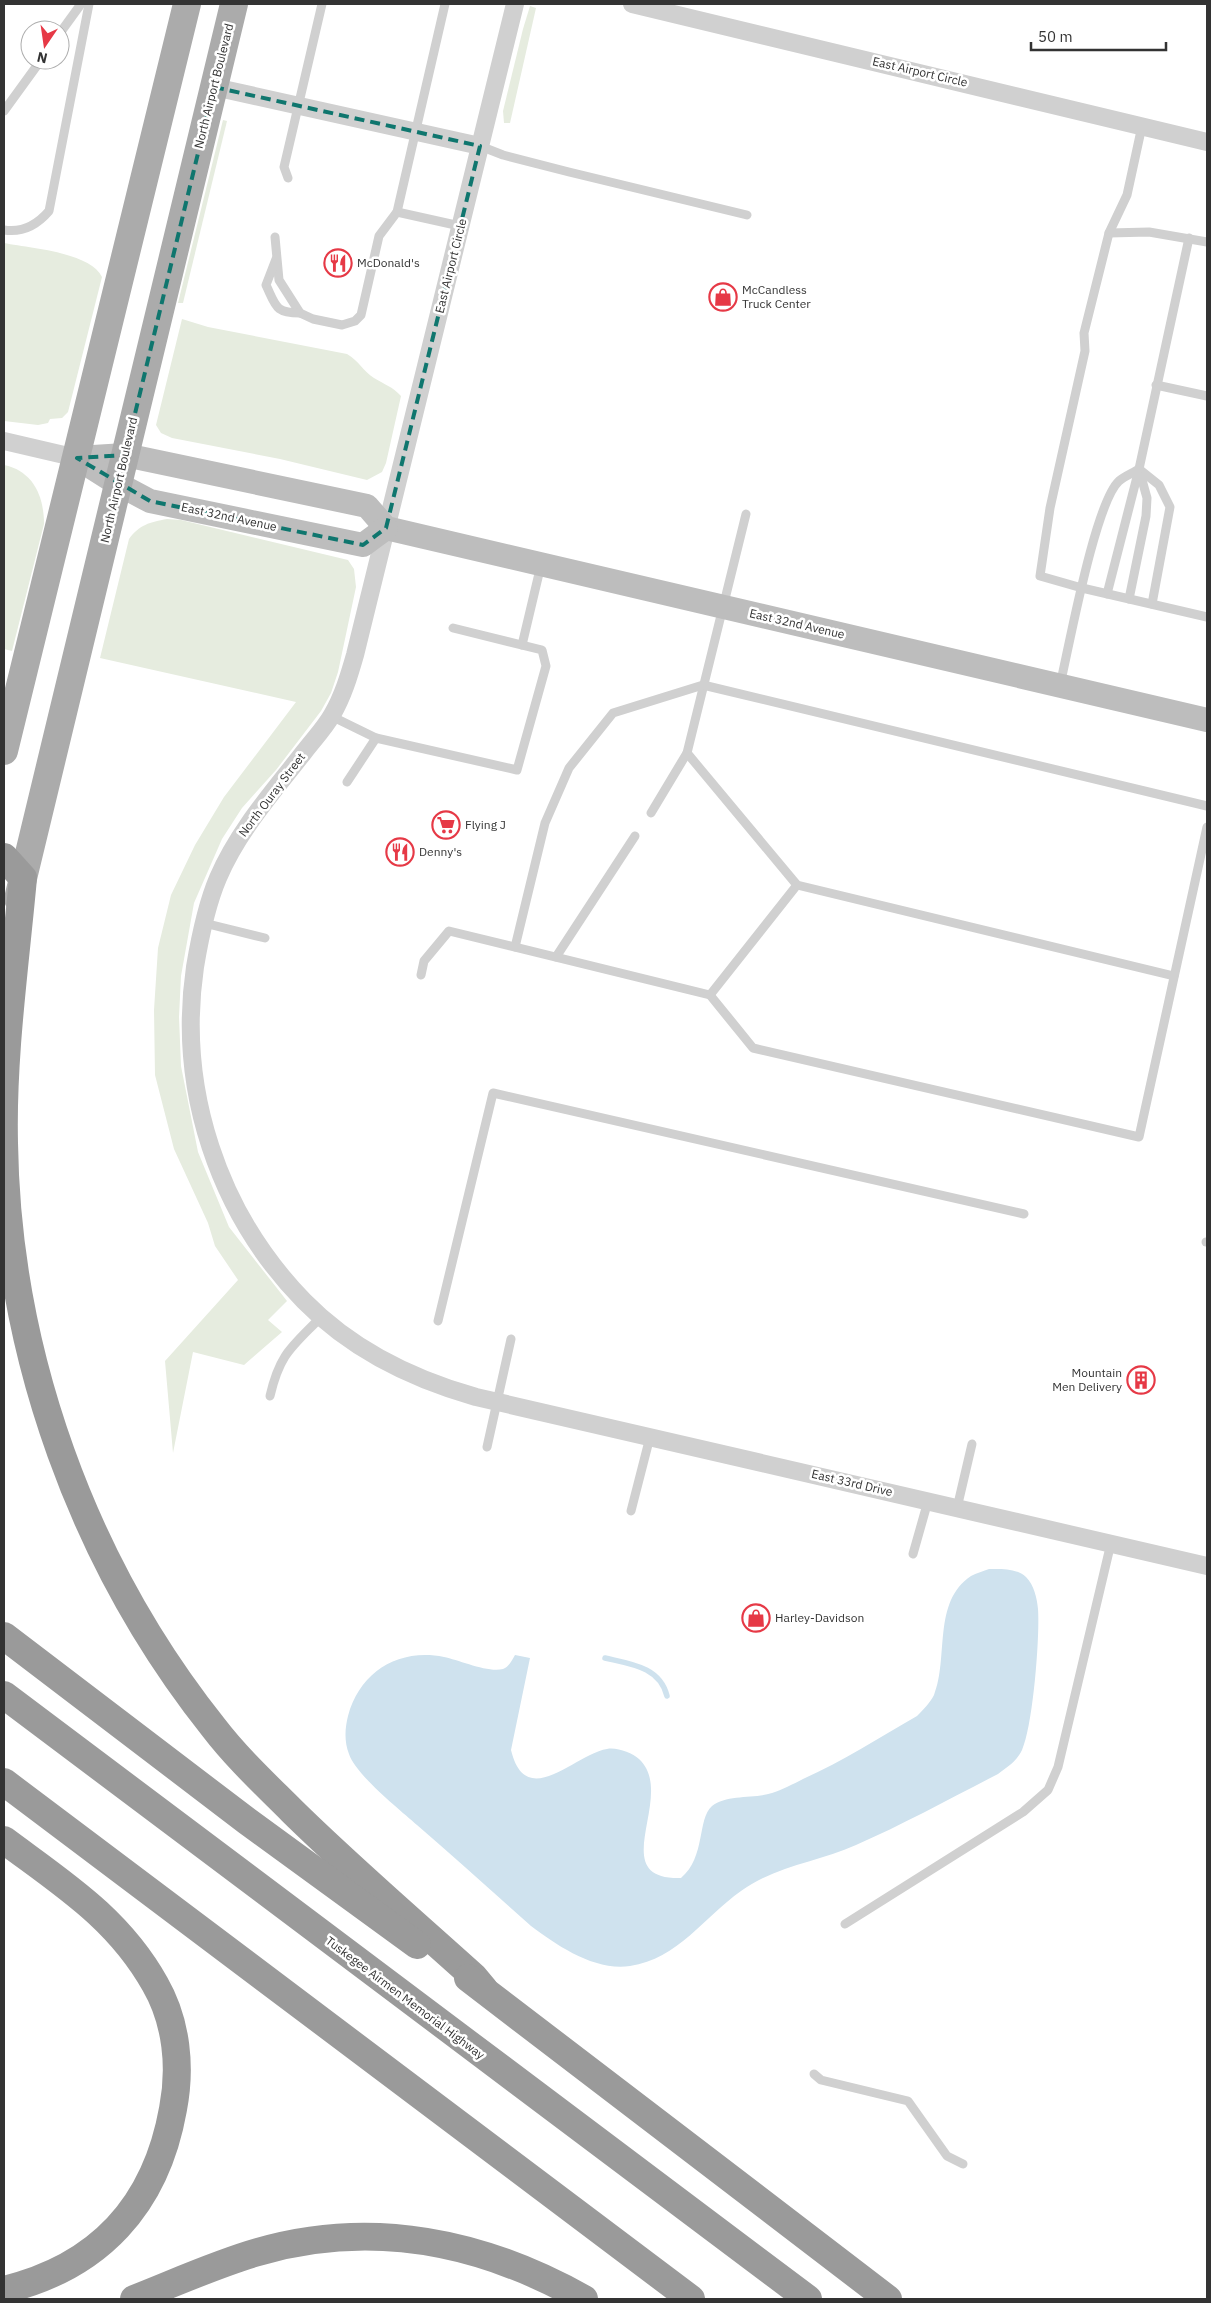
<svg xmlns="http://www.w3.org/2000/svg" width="1211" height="2303" viewBox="0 0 1211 2303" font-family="'IBM Plex Sans',sans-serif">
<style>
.green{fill:#e6ecdf}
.water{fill:#cfe2ee}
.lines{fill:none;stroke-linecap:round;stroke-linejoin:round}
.stream{stroke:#cfe2ee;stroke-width:5.5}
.lane{stroke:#d0d0d0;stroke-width:9}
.street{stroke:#d0d0d0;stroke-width:18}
.secondary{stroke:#bdbdbd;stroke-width:24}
.primary{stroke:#ababab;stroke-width:28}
.highway{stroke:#9a9a9a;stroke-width:28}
.marked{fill:none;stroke:#0f766e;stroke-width:4;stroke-dasharray:10 6;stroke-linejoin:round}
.labels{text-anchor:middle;stroke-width:5;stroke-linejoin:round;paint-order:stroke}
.street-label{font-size:12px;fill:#333;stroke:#fff}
.poi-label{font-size:12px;fill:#333;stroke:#fff;text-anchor:start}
</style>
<rect width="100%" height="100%" fill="#fff"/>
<g class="green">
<polygon points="530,6 536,8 510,123 504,123 503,111 523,29"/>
<polygon points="223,120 227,121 183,303 178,303"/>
<path d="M 4,243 C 29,248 90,252 102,277 L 68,412 L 62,418 L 50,419 L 48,423 L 38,425 L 4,421 Z"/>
<path d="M 182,319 L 208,327 L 347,354 C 359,361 363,371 374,378 C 385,385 392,386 401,396 L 386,463 L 382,472 L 367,480 L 280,459 L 172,438 L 161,433 L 156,425 Z"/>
<path d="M 4,465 C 33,471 44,496 44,524 L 12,651 L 4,649 Z"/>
<path d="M 167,519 L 181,520 L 348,560 L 354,569 L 356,587 L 338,672 L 331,693 L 321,711 L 276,770 L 242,808 L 222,839 L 194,903 L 181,976 L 179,1017 L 181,1066 L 198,1152 L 229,1227 L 287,1301 L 268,1320 L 282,1332 L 244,1365 L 193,1352 L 173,1453 L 165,1361 L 238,1280 L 215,1246 L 208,1223 L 174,1149 L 155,1075 L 154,1010 L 158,948 L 171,895 L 195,845 L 224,797 L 296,702 L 100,658 L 129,539 C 139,525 150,522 167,519 Z"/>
</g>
<path class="water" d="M 989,1569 C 1001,1569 1016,1568 1026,1577 C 1034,1585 1037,1598 1038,1609 C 1040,1636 1033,1726 1022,1750 C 1017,1761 1007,1767 998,1774 C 951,1798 904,1824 856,1845 C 818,1862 775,1866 741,1891 C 704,1917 678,1959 630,1966 C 594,1971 558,1946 531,1926 C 493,1892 455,1858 417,1825 C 399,1809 356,1775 349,1754 C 344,1741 345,1728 348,1716 C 360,1672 398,1648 444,1657 C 459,1660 488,1673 503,1669 C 509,1667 512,1660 515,1655 L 530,1658 L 511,1750 C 526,1812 575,1754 607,1749 C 617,1747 632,1753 639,1759 C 678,1795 603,1880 681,1878 C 706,1857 697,1819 712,1806 C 727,1794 754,1799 772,1793 C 782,1790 793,1784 803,1779 C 843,1761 879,1738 917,1716 C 923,1710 930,1703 934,1695 C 949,1658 932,1602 971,1576 C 976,1573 984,1571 989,1569 Z"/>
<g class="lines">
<path class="stream" d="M 605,1658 C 631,1664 660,1667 667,1696"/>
<g class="lane">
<polyline points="445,4 397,212 460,226"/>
<polyline points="60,33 81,4"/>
<polyline points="4,111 41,60"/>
<polyline points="1142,126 1127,195 1109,233 1084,333 1085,351 1050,508 1040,576 1082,588 1207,617"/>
<polyline points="480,146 503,155 569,172 747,215"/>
<polyline points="288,178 284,167 322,4"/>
<path d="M 4,230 C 23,233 37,225 49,211 L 89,4"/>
<polyline points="1109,233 1149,232 1207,242"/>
<polyline points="275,237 279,280 300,313 313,319 342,325 355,321 361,315 379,236 397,212"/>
<path d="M 276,259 L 266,285 C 276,306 275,313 300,313"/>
<polyline points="1156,385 1207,396"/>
<polyline points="746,514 687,753 797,885 1174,976"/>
<polyline points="1107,594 1139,469"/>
<polyline points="1129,599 1146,516 1147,498 1139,469"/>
<polyline points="1152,604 1170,507 1159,485 1139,469 1189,238"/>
<polyline points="522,645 541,565"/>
<path d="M 1060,685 C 1069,647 1095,503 1119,481 C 1125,476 1133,473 1139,469"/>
<polyline points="331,716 376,738 517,770 546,666 542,650 453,628"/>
<polyline points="347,782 376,738"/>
<polyline points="651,813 687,753"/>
<polyline points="204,923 265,938"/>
<polyline points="515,947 545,823 569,768 613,713 703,685 1207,806"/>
<polyline points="556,957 635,836"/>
<polyline points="421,975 424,961 449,931 710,995 797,885"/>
<polyline points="710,995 753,1048 1139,1137 1207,827"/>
<polyline points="1206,1242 1207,1242"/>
<polyline points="438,1321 493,1093 1024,1214"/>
<path d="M 270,1396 C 280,1353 292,1347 321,1317"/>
<polyline points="487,1447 511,1339"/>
<polyline points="957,1508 972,1444"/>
<polyline points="631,1511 650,1437"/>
<polyline points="913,1554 928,1501"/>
<polyline points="845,1924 1023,1812 1048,1790 1058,1767 1111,1543"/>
<polyline points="814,2074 821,2080 908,2101 947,2156 963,2164"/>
</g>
<g class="street">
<path d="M 515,4 L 355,655 C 349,676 343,696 332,715 C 324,729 313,740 304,752 C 273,792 238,831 218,878 C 206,906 200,937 195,967 C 177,1089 218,1213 304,1301 C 351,1349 412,1379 476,1397 L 1207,1566"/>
<polyline points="632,4 1207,142"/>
<polyline points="214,87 480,146"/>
<polyline points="4,441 77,458"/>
</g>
<g class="secondary">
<polyline points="77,458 125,455 367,506 386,528 1207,720"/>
<polyline points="77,458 118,484 150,501 363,545 386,528"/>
</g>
<g class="primary">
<polyline points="4,751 187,4"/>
<polyline points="18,899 234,4"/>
</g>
<g class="highway">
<path d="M 4,857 L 23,878 C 15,966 2,1055 4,1143 C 7,1353 83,1564 214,1728 C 237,1758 265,1784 292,1811 C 350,1868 413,1922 474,1977 L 484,1989"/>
<polyline points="4,1636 247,1821 417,1945"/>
<polyline points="4,1695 808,2299"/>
<polyline points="4,1782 691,2299"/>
<path d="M 4,1840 C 63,1884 118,1918 155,1984 C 177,2022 181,2068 173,2109 C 156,2205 99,2267 4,2290"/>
<polyline points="468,1978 888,2299"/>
<path d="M 134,2299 C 175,2283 216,2264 258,2252 C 372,2219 483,2242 584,2299"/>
</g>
</g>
<path class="marked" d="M 214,87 L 480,146 L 386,528 L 363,545 L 150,501 L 77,458 L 125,455 Z"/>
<defs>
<g id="restaurant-ring" transform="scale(1.4375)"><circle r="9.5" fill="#fff" stroke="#e63946" stroke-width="1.5"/><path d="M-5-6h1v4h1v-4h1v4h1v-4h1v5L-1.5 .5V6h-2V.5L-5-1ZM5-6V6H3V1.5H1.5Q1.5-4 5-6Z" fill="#e63946"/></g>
<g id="shop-ring" transform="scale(1.4375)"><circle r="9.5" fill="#fff" stroke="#e63946" stroke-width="1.5"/><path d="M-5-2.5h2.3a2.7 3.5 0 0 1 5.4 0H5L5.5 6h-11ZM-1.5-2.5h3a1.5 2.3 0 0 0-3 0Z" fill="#e63946"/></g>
<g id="supermarket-ring" transform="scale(1.4375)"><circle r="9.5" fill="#fff" stroke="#e63946" stroke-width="1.5"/><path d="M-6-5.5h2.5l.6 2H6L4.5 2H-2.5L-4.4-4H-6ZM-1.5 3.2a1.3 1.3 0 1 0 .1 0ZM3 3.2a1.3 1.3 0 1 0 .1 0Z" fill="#e63946"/></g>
<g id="building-ring" transform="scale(1.4375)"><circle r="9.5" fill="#fff" stroke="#e63946" stroke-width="1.5"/><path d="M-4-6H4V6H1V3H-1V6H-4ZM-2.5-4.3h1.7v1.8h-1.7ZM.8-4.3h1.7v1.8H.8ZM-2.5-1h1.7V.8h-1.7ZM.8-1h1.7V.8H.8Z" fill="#e63946"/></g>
</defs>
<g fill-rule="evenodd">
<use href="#restaurant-ring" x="338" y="263"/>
<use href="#shop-ring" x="723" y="297"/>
<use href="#supermarket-ring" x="446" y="825"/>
<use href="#restaurant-ring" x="400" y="852"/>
<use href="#building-ring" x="1141" y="1380"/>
<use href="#shop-ring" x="756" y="1618"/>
</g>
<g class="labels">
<g class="street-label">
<text transform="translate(920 72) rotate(13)" y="4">East Airport Circle</text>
<text transform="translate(214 86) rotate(-76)" y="4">North Airport Boulevard</text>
<text transform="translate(451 266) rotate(-76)" y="4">East Airport Circle</text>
<text transform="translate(119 480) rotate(-77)" y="4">North Airport Boulevard</text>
<text transform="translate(229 517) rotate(12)" y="4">East 32nd Avenue</text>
<text transform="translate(797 624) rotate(13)" y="4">East 32nd Avenue</text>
<text transform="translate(272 795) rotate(-53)" y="4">North Ouray Street</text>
<text transform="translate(852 1483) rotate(13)" y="4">East 33rd Drive</text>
<text transform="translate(405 1998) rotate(37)" y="4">Tuskegee Airmen Memorial Highway</text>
</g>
<g class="poi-label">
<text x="357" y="267">McDonald's</text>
<text x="742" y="294">McCandless<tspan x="742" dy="14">Truck Center</tspan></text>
<text x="465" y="829">Flying J</text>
<text x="419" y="856">Denny's</text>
<text x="1122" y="1377" text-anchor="end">Mountain<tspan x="1122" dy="14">Men Delivery</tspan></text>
<text x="775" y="1622">Harley-Davidson</text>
</g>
</g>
<rect width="1211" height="2303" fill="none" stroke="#333333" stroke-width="10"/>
<g transform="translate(45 45) rotate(193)"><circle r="24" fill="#ffffff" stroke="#adadad"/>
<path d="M0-4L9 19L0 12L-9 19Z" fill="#e63946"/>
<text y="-8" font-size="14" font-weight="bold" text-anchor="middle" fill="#333333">N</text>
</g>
<path d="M1031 42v8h135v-8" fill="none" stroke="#333333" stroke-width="2.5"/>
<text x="1038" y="42" font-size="15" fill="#333333" stroke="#ffffff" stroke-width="4" paint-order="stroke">50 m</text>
</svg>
